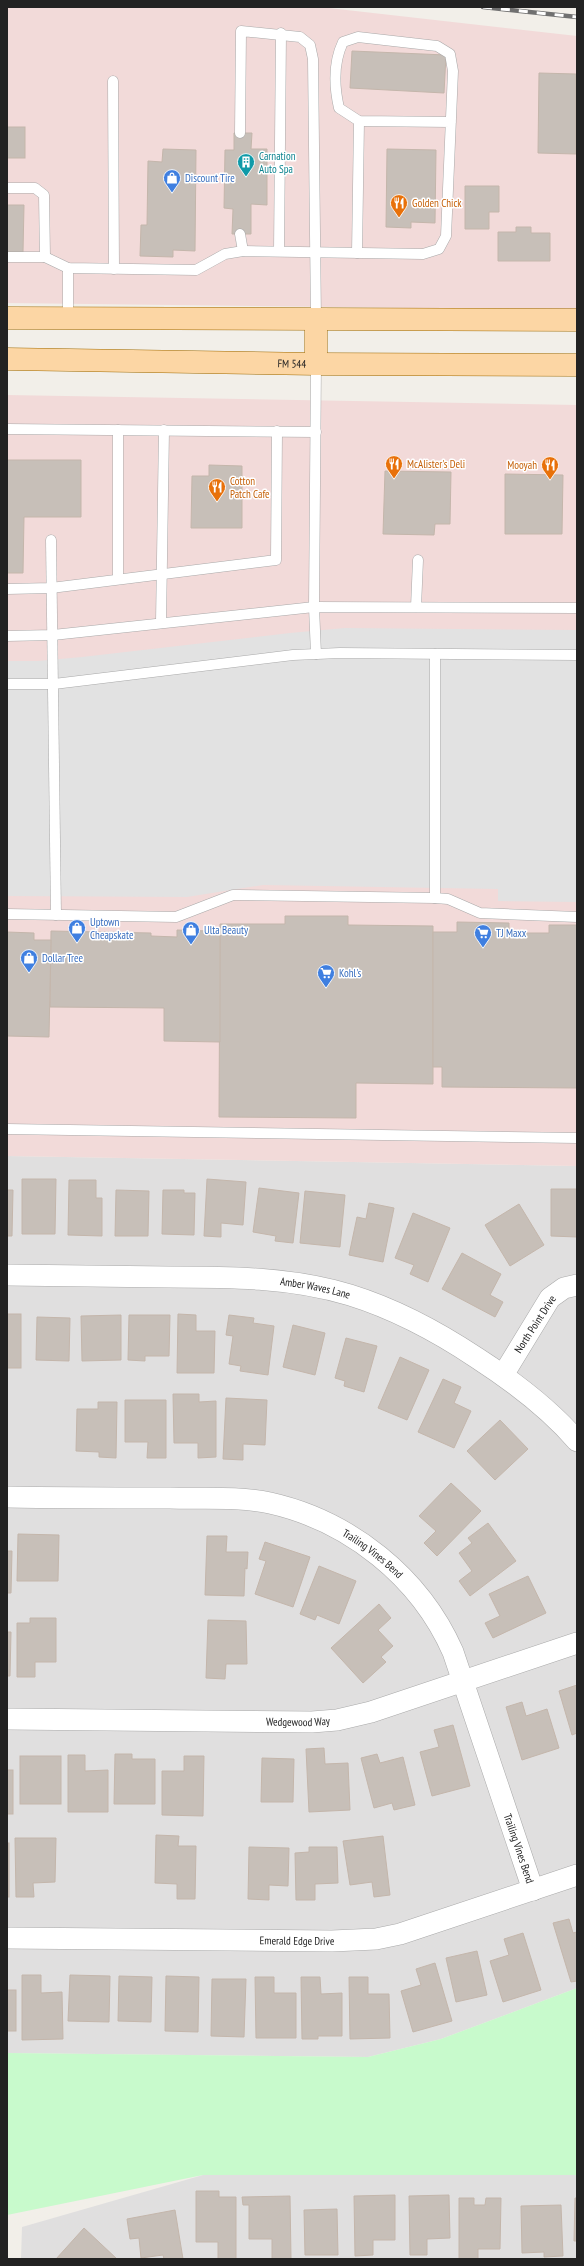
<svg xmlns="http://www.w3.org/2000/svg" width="584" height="2266" viewBox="0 0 584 2266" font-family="'PT Sans Narrow',sans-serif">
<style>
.residential{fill:#e0dfdf}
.commercial{fill:#f2dad9}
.park{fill:#c8facc}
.parking{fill:#e2e2e2}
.building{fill:#c7bfb8;stroke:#c4b6ab}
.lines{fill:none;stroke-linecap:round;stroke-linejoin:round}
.service-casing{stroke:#a9a9a9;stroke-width:11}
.minor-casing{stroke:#a9a9a9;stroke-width:22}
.primary-casing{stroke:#a06b00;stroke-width:23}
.service{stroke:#fff;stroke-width:10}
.minor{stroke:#fff;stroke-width:21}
.primary{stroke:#fcd6a4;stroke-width:22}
.rail-casing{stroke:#707070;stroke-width:4.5}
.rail{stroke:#fff;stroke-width:3;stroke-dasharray:9;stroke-linecap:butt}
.labels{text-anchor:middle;stroke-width:3;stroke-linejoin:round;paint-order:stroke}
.culture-label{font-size:11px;fill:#0d838f;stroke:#fff;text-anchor:start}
.shop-label{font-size:11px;fill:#366cbe;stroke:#fff;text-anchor:start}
.food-label{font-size:11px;fill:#c56008;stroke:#fff;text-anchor:start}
.street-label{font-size:11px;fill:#222;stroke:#fff}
</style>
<rect width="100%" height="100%" fill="#f2efe9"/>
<g class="residential">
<polygon points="7,1156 577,1166 577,1988 441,2039 368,2057 7,2053"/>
<polygon points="203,2175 577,2175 577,2259 21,2259 22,2227"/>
</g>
<g class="commercial">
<polygon points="7,7 320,7 577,36 577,310 7,303"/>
<polygon points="7,395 577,405 577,1166 7,1156"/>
</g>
<polygon class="park" points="577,1988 577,2175 203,2175 7,2215 7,2053 368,2057 441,2039"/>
<polygon class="parking" points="345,628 577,630 577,902 498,901 498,889 263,885 187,897 7,896 7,661 38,661 82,657 290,633"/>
<g class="building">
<polygon points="352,51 446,55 444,93 350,88"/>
<polygon points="539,73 576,74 576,154 538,153"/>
<rect x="7" y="127" width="18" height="31"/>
<polygon points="234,133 252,133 251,149 267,149 267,205 251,204 251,234 232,234 233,209 224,208 225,150 234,150"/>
<polygon points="163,149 196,150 195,251 173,250 173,257 140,256 141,225 147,225 148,161 162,162"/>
<polygon points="387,149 436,150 435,223 411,222 411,228 386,227"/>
<polygon points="465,186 499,186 499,212 489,212 489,229 465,229"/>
<polygon points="7,205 24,205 23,252 7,252"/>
<polygon points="516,227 531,227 531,233 550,233 550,261 498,261 498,232 516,232"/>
<polygon points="7,460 81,460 81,517 24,517 23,573 7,573"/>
<polygon points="209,465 242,466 242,528 191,528 192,476 209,476"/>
<polygon points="385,471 451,472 450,524 435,524 434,535 383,534"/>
<polygon points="505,474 563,475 562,534 505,534"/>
<polygon points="285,916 348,916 348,925 433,926 433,1084 356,1083 356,1118 219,1117 220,924 285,924"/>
<polygon points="457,922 509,923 509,933 549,933 549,925 577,925 577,1088 442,1087 442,1067 433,1067 433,932 457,932"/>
<polygon points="177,930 209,931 209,933 220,933 220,1042 164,1041 164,1008 50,1007 51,931 151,933 151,936 177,937"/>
<polygon points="7,932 34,933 34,940 51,940 49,1037 7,1036"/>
<polygon points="22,1179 56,1179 55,1234 22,1234"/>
<polygon points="207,1179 246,1182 243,1225 221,1223 221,1237 204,1236"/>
<polygon points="69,1180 96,1180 96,1198 102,1198 102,1236 68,1235"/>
<polygon points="259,1188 299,1193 293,1243 275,1241 276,1236 253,1232"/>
<polygon points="551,1189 577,1189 577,1237 551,1236"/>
<polygon points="7,1190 13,1190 12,1236 7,1236"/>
<polygon points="116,1190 149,1191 148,1236 115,1236"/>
<polygon points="163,1190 184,1190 184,1193 195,1193 194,1235 162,1234"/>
<polygon points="305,1191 345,1195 340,1247 300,1243"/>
<polygon points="369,1203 394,1208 383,1262 349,1255 357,1217 366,1219"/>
<polygon points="519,1204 544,1245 510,1266 485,1225"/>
<polygon points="413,1213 450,1228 428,1282 410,1274 414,1265 395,1258"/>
<polygon points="462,1253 501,1274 490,1295 503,1302 495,1317 442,1289"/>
<rect x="7" y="1314" width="14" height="54"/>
<polygon points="178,1314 196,1315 196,1331 215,1331 214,1373 177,1373"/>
<polygon points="121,1315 121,1360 82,1361 81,1316"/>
<polygon points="129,1315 170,1315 169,1356 145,1356 145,1361 128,1360"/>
<polygon points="229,1315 254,1318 253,1323 274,1326 268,1375 240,1371 241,1366 229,1364 233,1336 226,1335"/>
<polygon points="37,1317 70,1318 69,1361 36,1360"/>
<polygon points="293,1325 325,1333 315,1375 283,1367"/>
<polygon points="346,1338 377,1346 364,1392 344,1386 345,1381 335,1378"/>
<polygon points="400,1357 429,1370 407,1420 378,1408"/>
<polygon points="443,1379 461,1387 454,1403 471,1411 454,1448 418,1432"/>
<polygon points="173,1394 199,1394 199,1402 216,1401 216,1457 198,1458 198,1443 174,1443"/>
<polygon points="226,1398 267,1400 265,1445 243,1444 243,1460 223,1459"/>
<polygon points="125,1400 166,1400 166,1458 147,1458 148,1442 125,1442"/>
<polygon points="98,1402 117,1402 116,1458 99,1457 99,1452 76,1451 77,1409 98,1409"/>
<polygon points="500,1420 528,1449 495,1480 467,1451"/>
<polygon points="451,1483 481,1511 437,1556 424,1543 436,1531 419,1516"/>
<polygon points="488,1523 516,1561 470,1596 459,1581 472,1571 459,1553 472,1543 468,1538"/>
<polygon points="18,1534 59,1535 58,1581 17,1581"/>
<polygon points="207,1536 227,1536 226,1552 248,1552 247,1569 245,1568 244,1596 205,1595"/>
<polygon points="265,1542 310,1557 293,1607 255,1594 266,1561 259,1559"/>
<polygon points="7,1551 12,1551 11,1593 7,1593"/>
<polygon points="319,1566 356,1581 339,1624 317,1615 315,1620 300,1614"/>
<polygon points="528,1576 546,1613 493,1638 485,1623 500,1616 489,1594"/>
<polygon points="379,1604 391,1618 378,1630 393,1646 381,1657 386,1662 363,1683 331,1648"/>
<polygon points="30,1618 56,1618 56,1662 35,1662 35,1677 17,1677 17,1623 30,1623"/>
<polygon points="208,1620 246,1621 247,1664 226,1664 225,1679 206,1678"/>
<polygon points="7,1632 11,1632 10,1676 7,1676"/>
<polygon points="577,1685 577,1733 572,1735 559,1691"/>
<polygon points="522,1702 526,1716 547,1709 559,1748 522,1760 506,1707"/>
<polygon points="453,1725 470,1786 432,1796 420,1752 439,1747 434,1730"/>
<polygon points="324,1748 325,1764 348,1763 350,1810 309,1812 306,1749"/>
<polygon points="115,1754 132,1754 132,1759 155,1759 155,1804 114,1804"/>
<polygon points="377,1754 380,1763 403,1757 415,1805 394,1810 392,1803 374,1808 361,1758"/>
<polygon points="68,1755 85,1755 85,1771 108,1770 108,1812 68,1812"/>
<rect x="20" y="1756" width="41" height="48"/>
<polygon points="184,1756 204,1756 203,1816 162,1815 162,1771 184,1771"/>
<polygon points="262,1758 294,1759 293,1802 261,1802"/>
<rect x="7" y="1770" width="6" height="44"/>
<polygon points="156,1835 179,1836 178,1846 196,1846 195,1899 177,1899 177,1884 155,1883"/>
<polygon points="383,1836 390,1895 374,1897 372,1882 350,1885 343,1841"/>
<polygon points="15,1838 56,1838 55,1882 33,1883 34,1897 16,1897"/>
<rect x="7" y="1843" width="2" height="54"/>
<polygon points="249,1847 289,1848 288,1886 269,1885 269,1900 248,1899"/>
<polygon points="309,1847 337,1847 338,1883 315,1884 315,1900 296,1900 295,1853 309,1852"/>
<polygon points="569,1919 573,1933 577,1932 577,1981 571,1982 553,1923"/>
<polygon points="523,1933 541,1990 503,2002 490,1961 509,1955 504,1939"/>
<polygon points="477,1951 487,1995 456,2002 446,1958"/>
<polygon points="435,1963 452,2021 413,2032 401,1991 421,1985 416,1969"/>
<polygon points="22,1975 41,1975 41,1993 62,1992 63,2039 22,2040"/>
<polygon points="70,1975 110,1976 109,2022 68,2021"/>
<polygon points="119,1976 152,1977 151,2022 118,2021"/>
<polygon points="166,1976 199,1977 198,2032 165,2031"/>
<polygon points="255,1977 274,1977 274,1993 296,1993 296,2038 256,2038"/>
<polygon points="301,1977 320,1977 321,1994 342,1993 342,2036 318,2036 318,2039 302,2039"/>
<polygon points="349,1977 368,1977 368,1994 389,1994 390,2038 350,2039"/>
<polygon points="212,1979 246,1979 244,2037 211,2036"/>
<rect x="7" y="1990" width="9" height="41"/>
<polygon points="196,2191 219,2191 219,2197 236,2197 236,2259 218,2259 218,2242 196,2242"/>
<polygon points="395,2195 395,2240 373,2240 373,2255 355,2256 354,2196"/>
<polygon points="449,2195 450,2238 427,2239 427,2255 410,2255 409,2196"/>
<polygon points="290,2196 291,2259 272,2259 272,2239 249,2239 249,2205 243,2205 242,2197"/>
<polygon points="459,2198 474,2198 474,2205 485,2205 486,2198 501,2198 500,2249 478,2249 478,2259 459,2259"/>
<polygon points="575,2198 577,2198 577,2241 574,2241"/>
<polygon points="561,2205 563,2256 544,2257 544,2252 522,2253 521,2206"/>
<polygon points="337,2209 338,2255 305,2255 304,2210"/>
<polygon points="175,2210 183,2259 164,2259 163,2255 141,2258 139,2238 130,2239 127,2219"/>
<polygon points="84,2228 117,2259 56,2259"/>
</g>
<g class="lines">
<g class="service-casing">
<g id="service">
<polyline points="113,81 114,269"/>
<polyline points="240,133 241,31 300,37 310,45 313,59 316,320"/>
<polyline points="7,188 35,188 44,195 45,257"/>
<polyline points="240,234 243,251"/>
<polyline points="279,251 281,33"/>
<polyline points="357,253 359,121"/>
<path d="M 7,257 L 45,257 L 68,268 L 196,270 L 225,254 L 243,251 L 423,254 L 439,249 L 446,236 L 453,71 L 450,54 L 437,46 L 358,37 L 343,42 C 333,63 334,86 339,108 L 359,121 L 451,122"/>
<polyline points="68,319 68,268"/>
<polyline points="7,429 316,432"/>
<polyline points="118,430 118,578"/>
<polyline points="51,540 56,915"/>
<polyline points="7,589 51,588 276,560 277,431"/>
<polyline points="416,607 418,560"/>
<polyline points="161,623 164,430"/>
<polyline points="7,636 53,635 314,607 577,608"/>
<polyline points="316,654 314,607 316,364"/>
<polyline points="435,654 435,898"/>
<polyline points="7,684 54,684 293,655 340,653 577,655"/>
<polyline points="7,914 176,917 233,895 239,895 435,898 448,899 480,913 577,917"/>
<polyline points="7,1129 577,1138"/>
</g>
</g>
<g class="minor-casing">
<g id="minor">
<path id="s1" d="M 7,1275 C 61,1276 115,1276 168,1277 C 229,1277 291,1277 350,1295 C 395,1309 438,1332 477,1358 C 514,1382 549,1408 577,1441"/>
<polyline points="503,1375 550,1298 564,1288 577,1285"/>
<path id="s2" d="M 7,1497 C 61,1498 116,1498 170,1498 C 203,1499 238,1496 270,1503 C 350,1521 420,1577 453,1652 L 533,1890"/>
<path id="s3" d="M 7,1719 L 312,1722 L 337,1720 L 371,1712 L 577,1643"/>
<path id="s4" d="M 7,1938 L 332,1941 L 376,1939 L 400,1934 L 577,1875"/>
</g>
</g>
<g class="primary-casing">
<g id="primary">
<polyline points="7,318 577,320"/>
<path id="s5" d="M 7,359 L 316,364 L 577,365"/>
<polyline points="316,364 316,320"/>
</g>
</g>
<use href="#service" class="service"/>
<use href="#minor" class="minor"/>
<use href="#primary" class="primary"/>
<g class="rail-casing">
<polyline id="rail" points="483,7 577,17"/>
</g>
<use href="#rail" class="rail"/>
</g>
<defs>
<g id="building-pin" transform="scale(0.9)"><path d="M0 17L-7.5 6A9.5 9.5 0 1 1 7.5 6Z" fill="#0f9aa8" stroke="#fff"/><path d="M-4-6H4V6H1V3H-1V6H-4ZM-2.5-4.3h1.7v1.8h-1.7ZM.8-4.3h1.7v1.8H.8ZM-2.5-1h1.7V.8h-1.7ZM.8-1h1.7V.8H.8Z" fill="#fff"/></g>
<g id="shop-pin" transform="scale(0.9)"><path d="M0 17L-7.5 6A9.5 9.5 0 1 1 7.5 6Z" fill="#3f7fe0" stroke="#fff"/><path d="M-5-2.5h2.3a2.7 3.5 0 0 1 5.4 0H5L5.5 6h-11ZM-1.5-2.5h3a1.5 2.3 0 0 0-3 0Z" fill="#fff"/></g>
<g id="restaurant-pin" transform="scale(0.9)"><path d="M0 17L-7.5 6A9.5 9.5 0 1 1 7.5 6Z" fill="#e8710a" stroke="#fff"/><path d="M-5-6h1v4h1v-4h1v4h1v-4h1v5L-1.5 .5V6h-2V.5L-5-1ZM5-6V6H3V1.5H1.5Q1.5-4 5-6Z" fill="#fff"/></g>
<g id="supermarket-pin" transform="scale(0.9)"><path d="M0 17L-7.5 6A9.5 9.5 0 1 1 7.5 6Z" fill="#3f7fe0" stroke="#fff"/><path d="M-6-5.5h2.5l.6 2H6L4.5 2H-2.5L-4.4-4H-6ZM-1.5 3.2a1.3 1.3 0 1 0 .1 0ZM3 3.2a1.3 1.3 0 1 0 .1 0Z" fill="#fff"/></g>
</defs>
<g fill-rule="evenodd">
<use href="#building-pin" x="246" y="162"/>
<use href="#shop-pin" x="172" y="178"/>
<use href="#restaurant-pin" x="399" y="203"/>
<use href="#restaurant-pin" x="394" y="464"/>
<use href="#restaurant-pin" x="550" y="465"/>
<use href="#restaurant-pin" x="217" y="487"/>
<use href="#shop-pin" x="77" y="928"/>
<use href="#shop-pin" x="191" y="930"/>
<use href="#supermarket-pin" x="483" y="933"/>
<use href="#shop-pin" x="29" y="958"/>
<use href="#supermarket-pin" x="326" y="973"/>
</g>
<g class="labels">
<g class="culture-label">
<text x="259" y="160">Carnation<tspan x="259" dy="13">Auto Spa</tspan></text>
</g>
<g class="shop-label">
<text x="185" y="182">Discount Tire</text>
<text x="90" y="926">Uptown<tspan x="90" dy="13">Cheapskate</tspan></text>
<text x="204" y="934">Ulta Beauty</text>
<text x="496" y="937">TJ Maxx</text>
<text x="42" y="962">Dollar Tree</text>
<text x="339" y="977">Kohl's</text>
</g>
<g class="food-label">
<text x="412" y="207">Golden Chick</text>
<text x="407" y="468">McAlister's Deli</text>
<text x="537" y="469" text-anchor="end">Mooyah</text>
<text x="230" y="485">Cotton<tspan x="230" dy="13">Patch Cafe</tspan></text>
</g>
<g class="street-label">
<text dy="4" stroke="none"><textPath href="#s5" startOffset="285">FM 544</textPath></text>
<text dy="4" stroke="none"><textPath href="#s1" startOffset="309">Amber Waves Lane</textPath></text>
<text transform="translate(535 1324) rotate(-57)" y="4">North Point Drive</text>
<text dy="4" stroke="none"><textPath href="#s2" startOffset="379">Trailing Vines Bend</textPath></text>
<text dy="4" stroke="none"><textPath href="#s3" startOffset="291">Wedgewood Way</textPath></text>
<text dy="4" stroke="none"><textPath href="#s2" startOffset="715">Trailing Vines Bend</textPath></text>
<text dy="4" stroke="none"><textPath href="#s4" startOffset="290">Emerald Edge Drive</textPath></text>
</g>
</g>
<rect width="584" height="2266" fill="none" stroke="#222222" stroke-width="16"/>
</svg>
